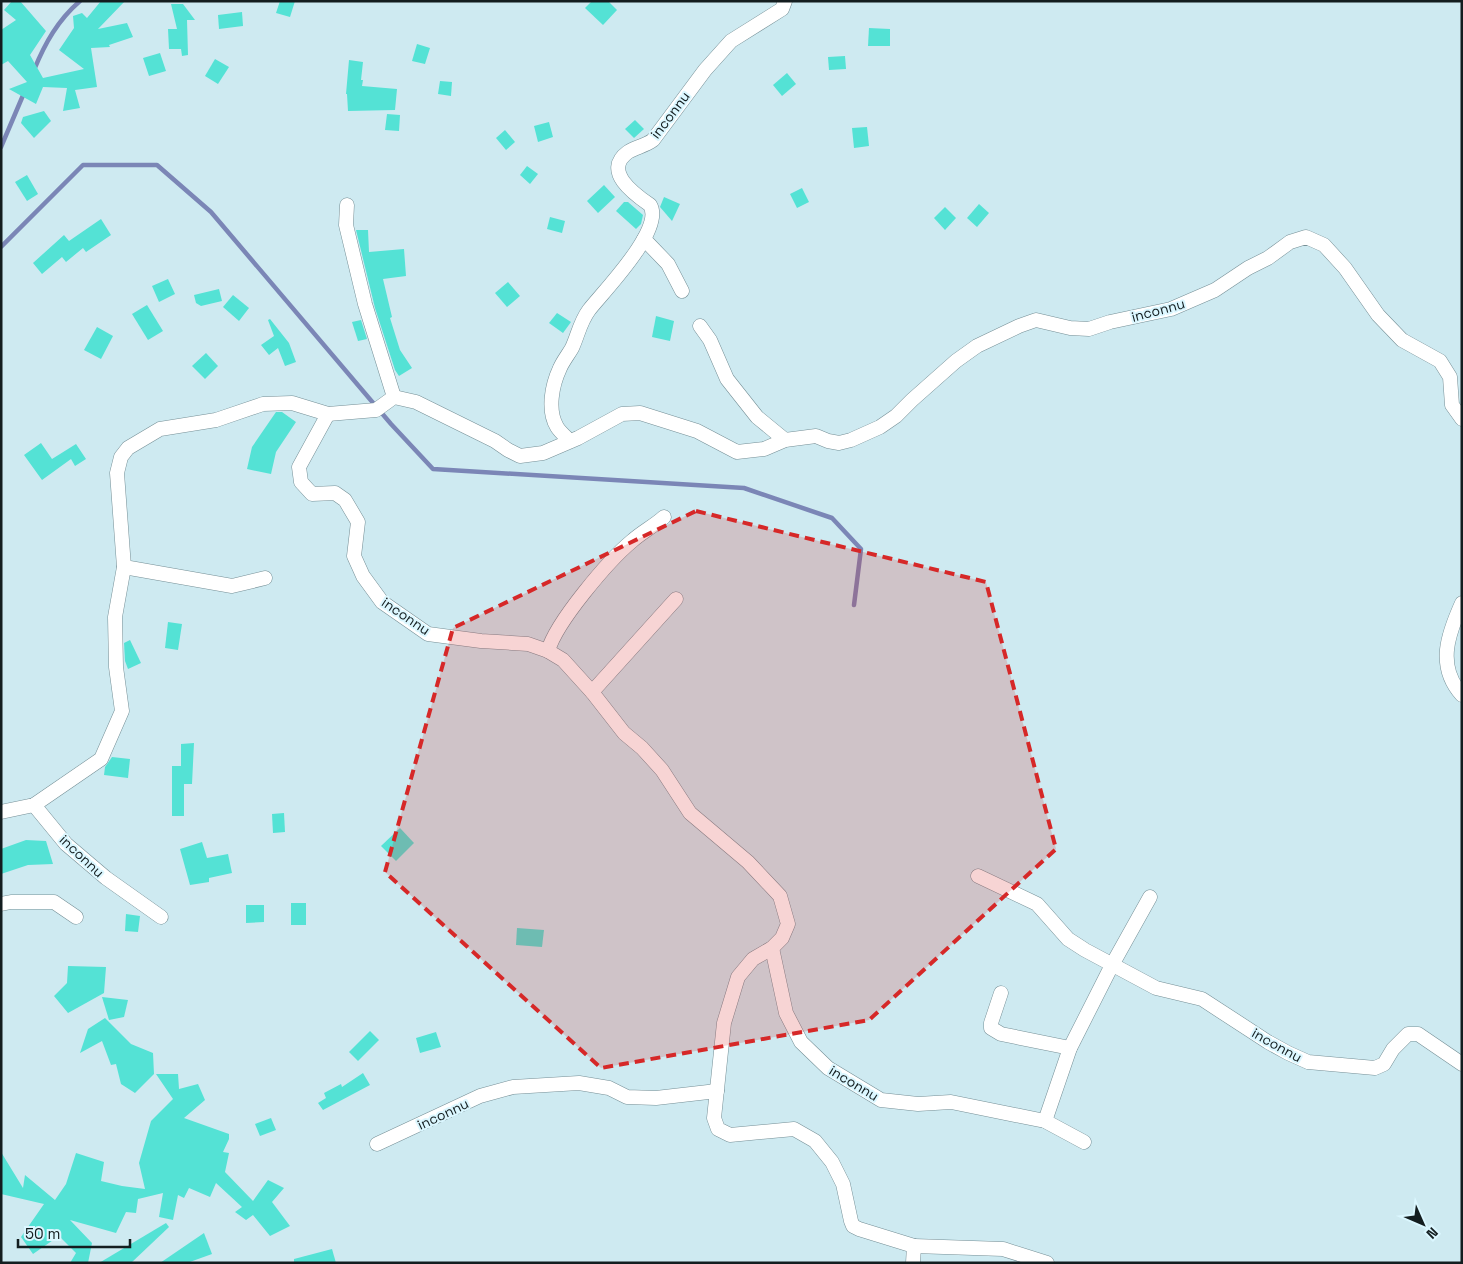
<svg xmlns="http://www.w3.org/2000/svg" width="1463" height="1264" viewBox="0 0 1463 1264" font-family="'Space Grotesk',sans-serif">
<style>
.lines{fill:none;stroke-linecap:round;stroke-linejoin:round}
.stream{stroke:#7b86b6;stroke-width:4.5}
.building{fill:#54e2d5}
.minor-casing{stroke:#758f96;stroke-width:15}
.minor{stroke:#fff;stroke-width:14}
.marked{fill:#d62828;fill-opacity:0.2;stroke:#d62828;stroke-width:4;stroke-dasharray:10 6;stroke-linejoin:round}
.labels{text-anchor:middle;stroke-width:4;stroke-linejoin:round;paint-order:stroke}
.street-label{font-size:14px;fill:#131d1f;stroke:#dbf7ff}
</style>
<rect width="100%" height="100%" fill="#ceeaf1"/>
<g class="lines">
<g class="stream">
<path d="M 34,70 C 45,43 58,20 80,1"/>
<polyline points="1,147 24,93"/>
<polyline points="1,247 83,165 157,165 211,212 391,424 433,469 744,488 832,518 861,549 854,605"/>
</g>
</g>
<g class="building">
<polygon points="12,1 20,1 46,31 30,55 43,78 84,69 59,50 74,28 73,16 82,13 87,18 101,1 125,1 98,29 127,23 133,37 109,45 110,47 91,48 97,87 75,90 80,108 63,111 67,88 43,87 36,104 9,89 27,82 8,61 1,65 1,30 16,20 4,10"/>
<polygon points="280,1 295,1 290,17 276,13"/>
<polygon points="592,1 608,1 617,10 603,25 585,8"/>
<polygon points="171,4 183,4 195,20 187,20 188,55 182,56 181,49 169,49 168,29 177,29"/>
<polygon points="242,12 243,26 219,29 218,15"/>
<polygon points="869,28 890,29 890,46 868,46"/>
<polygon points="417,44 430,48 425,64 412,61"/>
<polygon points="160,53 166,71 149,76 143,58"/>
<polygon points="845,56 846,69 829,70 828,57"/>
<polygon points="215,59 229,67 218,84 205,76"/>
<polygon points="349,60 363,62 361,80 363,80 362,86 397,89 395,110 348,111 347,94 346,94"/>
<polygon points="787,73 796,84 782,96 773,85"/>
<polygon points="440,81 452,82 451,96 438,94"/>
<polygon points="44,111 51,121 34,138 21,123 23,117"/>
<polygon points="387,114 400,115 399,131 385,130"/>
<polygon points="635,120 644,129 634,138 625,129"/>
<polygon points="549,122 553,137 538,142 534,126"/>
<polygon points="867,127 869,146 854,148 852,128"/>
<polygon points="505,130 515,142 506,150 496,138"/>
<polygon points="527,166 538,174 530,184 520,175"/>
<polygon points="27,175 38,194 27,201 15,182"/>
<polygon points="604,185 615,197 598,213 587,201"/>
<polygon points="802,188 809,202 797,208 790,194"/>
<polygon points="664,197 680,204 672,221 660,207"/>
<polygon points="624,202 628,202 643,215 641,224 636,229 616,211"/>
<polygon points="979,204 989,213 977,227 967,218"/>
<polygon points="945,207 956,218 945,230 934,218"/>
<polygon points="550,217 565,221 562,233 547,229"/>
<polygon points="101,219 111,235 86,252 83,248 66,262 62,257 42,274 33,263 64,235 69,241"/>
<polygon points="356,230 368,230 369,252 404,249 406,276 383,279 392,317 390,318 400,350 412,368 399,376 395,370 375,308"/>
<polygon points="168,279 175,294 159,302 152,286"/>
<polygon points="508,282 520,296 507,307 495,293"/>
<polygon points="219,289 222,301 201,306 196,303 194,295"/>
<polygon points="233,295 249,308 239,321 223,307"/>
<polygon points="147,305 163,331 148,340 132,314"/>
<polygon points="557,313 571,322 563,333 549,323"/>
<polygon points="656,316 674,321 670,341 652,337"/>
<polygon points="270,319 289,343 296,362 285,366 278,348 269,355 261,345 274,336 268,320"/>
<polygon points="361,320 367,339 358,341 352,322"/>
<polygon points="97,327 113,336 101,359 84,350"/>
<polygon points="206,353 218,366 205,379 192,366"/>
<polygon points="276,412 282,412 296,422 276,452 271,474 247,469 252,447"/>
<polygon points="41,443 52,459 76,444 86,459 75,466 71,459 42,480 24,455"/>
<polygon points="168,622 182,624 178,650 165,648"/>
<polygon points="130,640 141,663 128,669 125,661 124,643"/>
<polygon points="194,743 192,784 184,784 184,816 172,816 172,766 181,766 181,744"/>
<polygon points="112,757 130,759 128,778 104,775 105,767"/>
<polygon points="284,813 285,832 273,833 272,814"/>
<polygon points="400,828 414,843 396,861 381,846"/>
<polygon points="26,840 46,841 53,864 28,865 1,874 1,849"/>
<polygon points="202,842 207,858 228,854 232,873 209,878 209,882 190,885 180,849"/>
<rect x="291" y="903" width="15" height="22"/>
<polygon points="246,905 264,905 264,922 246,923"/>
<polygon points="126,914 140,916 138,932 125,931"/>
<polygon points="517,928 544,930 542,947 516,945"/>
<polygon points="68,966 106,967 104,993 68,1013 54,996 67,983"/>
<polygon points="102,997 128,1000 124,1017 109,1020"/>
<polygon points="105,1018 131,1044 153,1053 154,1074 135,1093 121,1084 116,1064 111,1065 102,1041 80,1053 88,1029"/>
<polygon points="370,1031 379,1040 358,1061 349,1052"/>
<polygon points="436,1032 441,1047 420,1053 416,1038"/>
<polygon points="363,1073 370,1085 323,1110 318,1103 326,1098 324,1093 341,1084 342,1087"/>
<polygon points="156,1074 178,1074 179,1089 198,1084 205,1100 184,1118 229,1134 229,1139 223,1152 229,1153 225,1172 253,1201 268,1180 284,1188 272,1202 290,1226 270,1236 253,1215 246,1220 235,1212 242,1207 216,1183 210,1197 189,1188 184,1198 178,1195 173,1220 159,1217 163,1193 138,1199 136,1213 126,1212 116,1233 70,1220 92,1243 88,1263 70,1263 76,1253 59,1236 33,1254 21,1237 44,1204 1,1194 1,1152 23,1188 25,1175 55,1200 66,1184 76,1153 104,1162 101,1181 122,1186 145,1189 139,1163 151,1121 173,1099"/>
<polygon points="271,1118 276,1130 260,1136 255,1124"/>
<polygon points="166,1223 169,1227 131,1263 99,1263"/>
<polygon points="204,1233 212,1254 187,1263 160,1263"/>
<polygon points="332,1249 336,1263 294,1263 294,1259"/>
</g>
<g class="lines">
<g class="minor-casing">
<g id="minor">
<polyline points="347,205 346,225 365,304 394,397"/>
<polyline points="644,239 668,264 682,291"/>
<polyline points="700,326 710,340 727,379 757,417 785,440"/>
<polyline points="328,414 299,467 301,482 312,494 335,493 345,500 358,522 354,556 363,576 382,602 428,634 481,641 528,644 548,651 563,660 592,692 624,733 642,748 662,770 690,813 748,862 780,896 788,924 782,938 772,948 753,959 738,977 724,1023 714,1118 718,1129 730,1135 794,1129 815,1141 832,1162 843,1184 851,1221 853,1226 859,1229 914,1246 913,1263"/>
<path d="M 570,441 C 566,437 560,432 557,427 C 547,410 552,385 560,368 C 563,361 568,355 572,348 C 578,335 580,322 589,310 C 603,292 665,229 650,205 C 634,194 602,171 628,152 C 636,147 645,146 653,140 L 705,70 L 731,41 L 782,9 L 785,1"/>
<polyline points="124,567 232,586 265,578"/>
<path d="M 1462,603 C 1448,634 1436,666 1462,695"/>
<path d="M 548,651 C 556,622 609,560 632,541 C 642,532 654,526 664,517"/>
<polyline points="592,692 676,599"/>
<polyline points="34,805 66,844 106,878 161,917"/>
<polyline points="1,812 34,805 101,759 122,711 116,667 115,617 124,567 117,473 121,457 128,448 160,429 216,420 263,404 292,403 328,414 376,410 394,397 416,402 495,441 508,450 520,456 543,453 578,438 622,414 640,413 697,431 737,452 764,449 785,440 816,436 828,441 839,443 851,440 880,427 896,416 912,400 956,361 977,346 1019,326 1036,320 1070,328 1089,329 1110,322 1171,309 1215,290 1248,268 1268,258 1290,242 1306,237 1324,245 1345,268 1378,315 1402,340 1440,361 1450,377 1452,405 1462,419"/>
<polyline points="978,876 1037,904 1068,939 1085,950 1156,988 1202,999 1268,1042 1288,1053 1308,1062 1375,1068 1384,1064 1393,1049 1408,1034 1418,1034 1462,1064"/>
<polyline points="1,904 11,902 54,902 76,917"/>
<polyline points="772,948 786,1013 801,1042 828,1068 881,1100 918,1104 951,1102 1045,1121 1084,1142"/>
<polyline points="1001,993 991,1023 991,1028 1001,1034 1070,1048"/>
<polyline points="1045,1121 1070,1048 1112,965 1150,897"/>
<polyline points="377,1144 480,1096 513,1087 579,1083 609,1088 627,1097 656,1098 717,1091"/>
<polyline points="914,1246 1003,1249 1047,1263"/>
</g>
</g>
<use href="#minor" class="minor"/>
</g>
<path class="marked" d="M 696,511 L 986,582 L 1056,849 L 869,1020 L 601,1068 L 385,872 L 453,628 Z"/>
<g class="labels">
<g class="street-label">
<text transform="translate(670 115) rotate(-53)" y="5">inconnu</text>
<text transform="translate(1158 310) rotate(-15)" y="5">inconnu</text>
<text transform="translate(406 616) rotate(34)" y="5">inconnu</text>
<text transform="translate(82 856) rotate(43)" y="5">inconnu</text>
<text transform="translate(1277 1045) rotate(29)" y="5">inconnu</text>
<text transform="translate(854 1083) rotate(31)" y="5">inconnu</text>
<text transform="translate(443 1114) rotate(-25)" y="5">inconnu</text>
</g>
</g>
<rect width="1463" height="1264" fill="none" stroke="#131d1f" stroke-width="5"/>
<g transform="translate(1423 1224) rotate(135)" stroke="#dbf7ff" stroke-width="4" paint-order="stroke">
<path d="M0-4L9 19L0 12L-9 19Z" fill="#131d1f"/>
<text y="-8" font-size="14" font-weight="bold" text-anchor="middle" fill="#131d1f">N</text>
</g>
<path d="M18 1239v8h112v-8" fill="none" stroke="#131d1f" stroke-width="2.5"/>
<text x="25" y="1239" font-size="15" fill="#131d1f" stroke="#dbf7ff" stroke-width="4" paint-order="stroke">50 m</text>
</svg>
